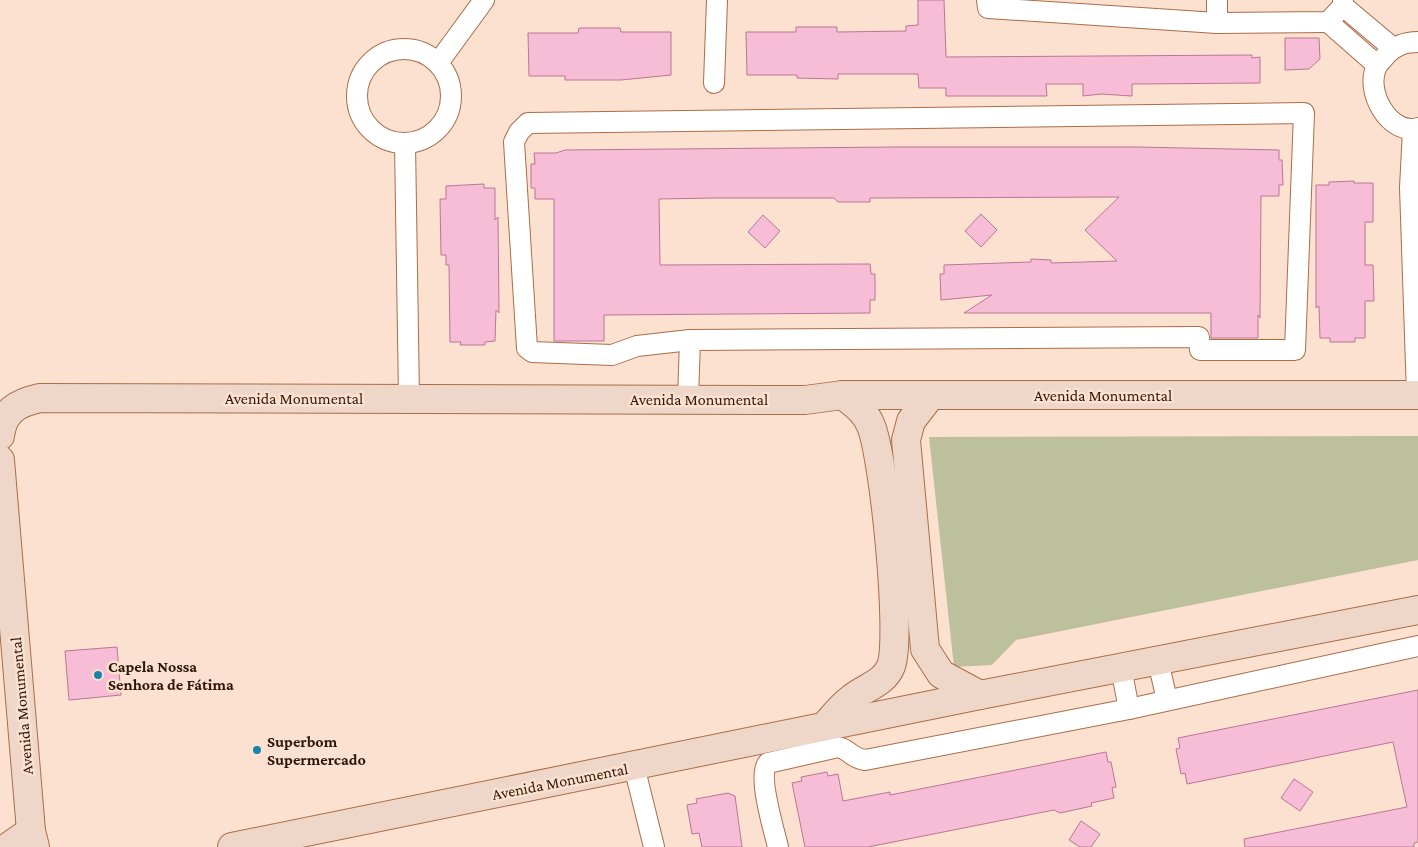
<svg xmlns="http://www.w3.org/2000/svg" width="1418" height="847" viewBox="0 0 1418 847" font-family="'Crimson Pro',serif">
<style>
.green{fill:#bdc09c}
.building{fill:#f8bdd6;stroke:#ba7695}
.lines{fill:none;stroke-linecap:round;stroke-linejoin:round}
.street-casing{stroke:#aa6d48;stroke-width:22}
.secondary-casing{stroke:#aa6d48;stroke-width:30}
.street{stroke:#fff;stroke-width:20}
.secondary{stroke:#eed6c8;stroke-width:28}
.poi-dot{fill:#1a82ab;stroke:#fce0d0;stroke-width:2}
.labels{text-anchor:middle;stroke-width:5;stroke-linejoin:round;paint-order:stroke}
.street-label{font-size:16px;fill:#301809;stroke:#fce0d0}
.poi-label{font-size:16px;font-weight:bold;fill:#301809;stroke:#fce0d0;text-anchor:start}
</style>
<rect width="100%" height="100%" fill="#fce0d0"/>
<polygon class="green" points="1418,436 1418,560 1016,640 992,665 954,667 929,437"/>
<g class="building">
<polygon points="918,0 944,0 946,57 1252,55 1252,58 1260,57 1260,83 1132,84 1132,96 1101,94 1083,96 1083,84 1046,84 1047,96 946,96 946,88 919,88 918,74 838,74 838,79 797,78 797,75 747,75 746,32 796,32 796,27 837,27 837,32 906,31 906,26 918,25"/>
<polygon points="579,28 620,28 621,32 671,32 671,75 621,80 565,80 565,76 529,76 528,33 578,33"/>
<polygon points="1285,38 1319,38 1320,59 1309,69 1285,70"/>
<polygon points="896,147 1137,147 1279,150 1279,160 1282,160 1283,185 1279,185 1279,196 1261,196 1260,318 1258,315 1258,338 1211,338 1211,313 964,313 992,295 941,300 940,274 944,274 944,265 1031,262 1031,259 1051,260 1051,263 1117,261 1085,230 1119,197 870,198 870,202 838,202 834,198 713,198 659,199 660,265 870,264 871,274 875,274 875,300 870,300 870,313 604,315 604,341 554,341 554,199 535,199 535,188 531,188 531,164 535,164 534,153 556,153 565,150"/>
<polygon points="1354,181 1354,183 1373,183 1373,222 1365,222 1365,265 1373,265 1374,301 1365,301 1365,338 1355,338 1355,342 1330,342 1330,338 1320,338 1319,306 1316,308 1316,185 1329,185 1329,182"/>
<polygon points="484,184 484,188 495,188 495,220 498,217 499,313 496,310 495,341 485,342 485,345 460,345 461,342 450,342 449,265 446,265 446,255 441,255 440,199 446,199 446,186"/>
<polygon points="981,214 997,230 981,247 965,231"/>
<polygon points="763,215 780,231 765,248 748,232"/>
<polygon points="117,647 121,695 69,700 65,651"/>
<polygon points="1418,690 1418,842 1414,843 1414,847 1245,847 1244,839 1407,807 1393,742 1187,784 1185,773 1181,774 1176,749 1180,748 1178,738"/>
<polygon points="1106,752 1108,762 1111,762 1116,787 1112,788 1114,798 1091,803 1092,806 1060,813 1054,810 868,847 805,847 792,783 802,781 801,777 827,772 828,776 838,774 843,801 890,792 890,795"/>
<polygon points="1294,779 1313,792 1300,811 1281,798"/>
<polygon points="728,793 735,796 742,847 702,847 699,833 692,834 687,805 697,803 696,799"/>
<polygon points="1081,821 1100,834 1091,847 1080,847 1069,840"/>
</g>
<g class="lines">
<g class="street-casing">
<g id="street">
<polyline points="987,0 988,8 1217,23 1328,22 1343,6 1343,0"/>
<polyline points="1217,0 1217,23"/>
<polyline points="1343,6 1393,48"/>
<polyline points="1328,22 1377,65"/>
<path d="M 1418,42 C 1405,42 1396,45 1387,54 C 1384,58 1379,62 1377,66 C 1364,90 1389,136 1418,128"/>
<circle cx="404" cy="96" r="47"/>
<polyline points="438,63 484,0"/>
<polyline points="714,83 717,0"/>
<polygon points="1304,113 1295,350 1200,350 1199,337 690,340 637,346 612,355 532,352 527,348 514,142 519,132 528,123"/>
<polyline points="1413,129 1410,188 1417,395"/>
<polyline points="405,143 409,398"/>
<polyline points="688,399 690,340"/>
<polyline points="1158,661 1167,700"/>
<polyline points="1121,668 1129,709"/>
<polyline points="634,766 654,847"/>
<path d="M 778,847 C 774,830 757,775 768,763 L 838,747 C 849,749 851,758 865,760 L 1129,709 L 1418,646"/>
</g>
</g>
<g class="secondary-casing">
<g id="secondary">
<polyline points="931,395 911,421 906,440 925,649 941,674 980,695"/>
<path d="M 0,436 C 3,411 17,403 40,398 L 805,400 L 843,395 L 1418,395"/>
<polyline points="0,460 31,831 35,847"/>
<path d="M 825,726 C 833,717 841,706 851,699 C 865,687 884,684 891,666 C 902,637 884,457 871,426 C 866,412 854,404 843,395"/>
<polyline points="8,847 31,831"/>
<polyline points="232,847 980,695 1418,610"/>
</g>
</g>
<use href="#street" class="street"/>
<use href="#secondary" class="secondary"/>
</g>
<g class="poi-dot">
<circle cx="98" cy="675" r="5"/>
<circle cx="257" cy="750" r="5"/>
</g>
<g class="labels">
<g class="street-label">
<text x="1103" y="401">Avenida Monumental</text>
<text x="294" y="404">Avenida Monumental</text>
<text x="699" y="405">Avenida Monumental</text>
<text transform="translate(21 706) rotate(-95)" y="6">Avenida Monumental</text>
<text transform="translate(560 781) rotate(-11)" y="6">Avenida Monumental</text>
</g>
<g class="poi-label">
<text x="108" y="672">Capela Nossa<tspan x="108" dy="18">Senhora de Fátima</tspan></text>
<text x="267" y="747">Superbom<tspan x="267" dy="18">Supermercado</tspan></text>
</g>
</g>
</svg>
